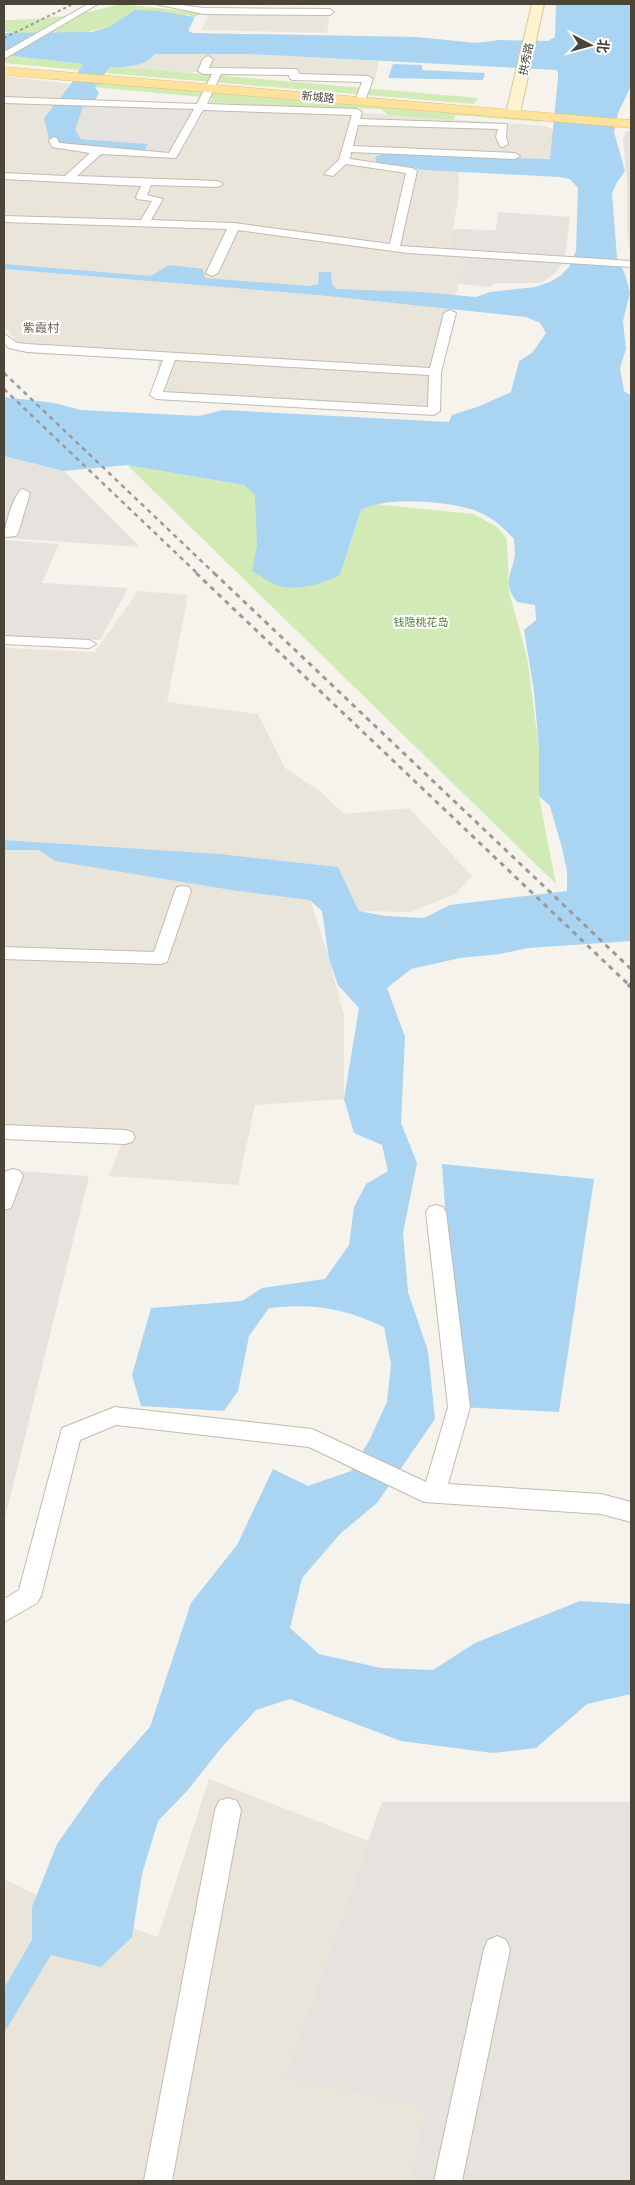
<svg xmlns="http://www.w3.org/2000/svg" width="635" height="2185" viewBox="0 0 635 2185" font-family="'Fira Sans','Noto Sans SC',sans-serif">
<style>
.residential{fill:#eae5da}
.industrial{fill:#e6e2dd}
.green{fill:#d2eab5}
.water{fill:#a9d4f2}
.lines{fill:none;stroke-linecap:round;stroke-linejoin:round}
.street-casing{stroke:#c2bbae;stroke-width:2}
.secondary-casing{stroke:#d6c79b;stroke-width:2}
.primary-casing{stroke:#e6c16a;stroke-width:1}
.street{fill:#fff;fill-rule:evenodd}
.secondary{fill:#fff3cd;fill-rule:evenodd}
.primary{fill:#ffe39c;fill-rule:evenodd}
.rail-far3{stroke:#9a9a9a;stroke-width:2;stroke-dasharray:3 3;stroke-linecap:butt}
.rail-far2{stroke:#9a9a9a;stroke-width:2.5;stroke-dasharray:4.5 4.5;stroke-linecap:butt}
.rail-far1{stroke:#9a9a9a;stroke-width:3;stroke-dasharray:5 5;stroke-linecap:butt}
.rail{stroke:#9a9a9a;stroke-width:4;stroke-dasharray:7 7;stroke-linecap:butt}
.labels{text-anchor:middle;stroke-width:4;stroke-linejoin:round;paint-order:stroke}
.far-street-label{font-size:11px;fill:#4b4439;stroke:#fff}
.far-park-label{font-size:11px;fill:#4a7f2a;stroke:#fff}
.far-quarter-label{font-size:12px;fill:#6e6250;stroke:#fff}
</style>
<rect width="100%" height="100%" fill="#f6f3ec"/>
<g class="residential">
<polygon points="211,11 330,12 327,33 201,30"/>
<polygon points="154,54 248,54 379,61 375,79 293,77 295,73 203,71 188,73 121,67 152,58"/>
<polygon points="4,76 71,84 44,118 101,154 177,158 210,102 546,126 554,130 551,158 539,159 458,155 459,194 448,255 467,257 450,313 434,411 156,395 158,360 31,353 18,344 4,326"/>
<polygon points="138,591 188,595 167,702 258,714 285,768 321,792 344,814 409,808 472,876 455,894 411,912 359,911 338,867 220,854 4,840 4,648 95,652"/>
<polygon points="4,850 39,850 56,861 231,890 310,899 329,959 344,1015 344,1099 255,1105 238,1185 109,1176 124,1137 4,1132"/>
<polygon points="209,1779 368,1841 284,2079 425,2108 410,2181 4,2181 4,1879 37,1895 158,1937"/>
</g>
<g class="industrial">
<polygon points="84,104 195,110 168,155 143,154 148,144 81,139 75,130"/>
<polygon points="626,131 631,131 631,261 627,232 627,181 623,139"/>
<polygon points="498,212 570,217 565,256 449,250 453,229 496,230"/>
<polygon points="467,257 565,261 554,274 541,283 496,283 490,287 459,284"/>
<polygon points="4,456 64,471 140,547 4,538"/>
<polygon points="4,540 59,544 42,583 128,588 100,640 4,636"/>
<polygon points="4,1170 89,1176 4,1522"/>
<polygon points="382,1802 631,1802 631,2181 410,2181 425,2108 284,2079"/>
</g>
<g class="green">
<path d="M 120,4 L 203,13 L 195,17 L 188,15 L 126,16 L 109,27 L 83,33 L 9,33 L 4,30 L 4,20 C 42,20 83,15 120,4 Z"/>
<polygon points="4,55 83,64 79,70 4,63"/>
<polygon points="110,66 478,98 474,104 106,73"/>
<polygon points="99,81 547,119 540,122 456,115 453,120 388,115 381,109 356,108 351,112 210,102 213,98 94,87"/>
<polygon points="127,465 244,485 255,494 258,517 340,575 361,510 374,504 473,514 497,527 507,539 509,592 527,657 539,749 539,797 556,884"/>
</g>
<g class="water">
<path d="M 556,4 L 631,4 L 631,86 L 618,113 L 614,132 L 625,171 L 616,184 L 612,193 L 617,258 L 625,274 L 630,293 L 623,321 L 626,349 L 620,368 L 624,391 L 631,396 L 631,941 L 528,948 L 500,954 L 460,958 L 411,969 L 387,988 L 405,1037 L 401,1123 L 417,1163 L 403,1233 L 408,1292 L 428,1351 L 435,1419 L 377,1503 L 341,1533 L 302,1578 L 290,1628 L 319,1654 L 381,1668 L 433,1670 L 475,1643 L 580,1601 L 631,1604 L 631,1694 L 587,1704 L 536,1748 L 493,1753 L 401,1741 L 290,1699 L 256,1710 L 221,1748 L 187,1791 L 158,1821 L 142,1874 L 132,1937 L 101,1967 L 51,1955 L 4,2033 L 4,1988 L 32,1940 L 32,1907 L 57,1844 L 100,1783 L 150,1727 L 191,1603 L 237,1545 L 273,1469 L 308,1486 L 351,1471 L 370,1439 L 387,1402 L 391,1364 L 384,1327 C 343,1308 314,1303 269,1308 L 249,1336 L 238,1391 L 224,1411 L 141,1406 L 132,1375 L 151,1308 L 242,1301 L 262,1288 L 325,1279 L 349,1245 L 354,1207 L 366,1184 L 388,1171 L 382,1145 L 354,1133 L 344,1099 L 359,1008 L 338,985 L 329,959 L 322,911 L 310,900 L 231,890 L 55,861 L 39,850 L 4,850 L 4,840 L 220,854 L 338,867 L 359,911 L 385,916 L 424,918 L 450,905 L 567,891 L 567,871 L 562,848 L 550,806 L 539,796 L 539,749 L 534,691 L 524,630 L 536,620 L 535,605 L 517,602 C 504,585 509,578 514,560 C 516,553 514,545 514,539 C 503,527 491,516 474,510 C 445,501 388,496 361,510 L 340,575 C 321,584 297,592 276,585 C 268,582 260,575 252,571 L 257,545 L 255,495 L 244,485 L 127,465 L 64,471 L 4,456 L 4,397 L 54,403 L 81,410 L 199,416 L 223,410 L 449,422 L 452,415 L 480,406 L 511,392 L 519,361 L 532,353 L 546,333 L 540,323 L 526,317 L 318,295 L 4,269 L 4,264 L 151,276 L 169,265 L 203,269 L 205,278 L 310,286 L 318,284 L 319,272 L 331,272 L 332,284 L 337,289 L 421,292 L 476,297 L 490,292 L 535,287 L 550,282 L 560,276 L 569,267 L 576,251 L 578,188 L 570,179 L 559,177 L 425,170 L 377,163 L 375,157 L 382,154 L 550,159 L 558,78 L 558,72 L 556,70 L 248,54 L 155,54 C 146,66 124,68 110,67 L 95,87 L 99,93 L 95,100 L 84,104 L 75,130 L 81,139 L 148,144 L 143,154 L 101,154 L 51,147 L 44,118 L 71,84 L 83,64 L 4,55 L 4,33 L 92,32 L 109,27 L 135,10 L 158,11 L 195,17 L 188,31 L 193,33 L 417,37 L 476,43 L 499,40 L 548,41 L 555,37 Z"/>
<polygon points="393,64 422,65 422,70 485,73 483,80 388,78"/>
<polygon points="442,1164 594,1179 559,1412 459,1407"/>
</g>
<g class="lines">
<g class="street-casing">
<g id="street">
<polygon points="88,4 98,4 4,59 4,52"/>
<polygon points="155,4 174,4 204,8 330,9 334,12 330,15 204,14"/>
<path d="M 208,56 L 213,59 L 209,68 L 295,69 L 298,70 L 299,74 L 368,76 L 373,79 L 366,98 L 361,101 L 356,98 L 362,82 L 293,80 L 290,79 L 289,75 L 221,74 L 207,104 L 357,109 L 362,112 L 360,119 L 507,124 L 506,137 L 508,144 L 503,147 L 500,146 L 496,137 L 498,129 L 358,125 L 353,146 L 515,153 L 520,156 L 515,159 L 351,152 L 350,159 L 412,168 L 417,171 L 400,246 L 631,261 L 631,267 L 408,253 L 238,230 L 218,273 L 212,276 L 206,273 L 227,229 L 4,222 L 4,216 L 141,220 L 152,201 L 137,199 L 136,197 L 141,186 L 4,179 L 4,173 L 65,176 L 90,153 L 52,147 L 49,140 L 54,137 L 57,138 L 59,143 L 169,153 L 194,109 L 4,103 L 4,97 L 197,104 L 212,74 L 203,74 L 198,71 L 203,59 ZM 203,110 L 352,115 L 339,160 L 324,174 L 333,176 L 346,164 L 406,173 L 390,244 L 234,223 L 151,220 L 163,199 L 147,195 L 151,185 L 218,187 L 223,184 L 218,181 L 77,176 L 101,154 L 176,158 Z"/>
<path d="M 450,310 L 456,313 L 441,372 L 440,411 L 434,415 L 156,399 L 150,395 L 163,360 L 27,352 L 9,348 L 4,343 L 4,334 L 17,343 L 27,344 L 430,368 L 444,313 ZM 175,360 L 429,375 L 428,407 L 163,392 Z"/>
<path d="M 23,489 L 30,493 L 18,533 L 16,536 L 4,537 C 4,529 14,491 23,489 Z"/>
<polygon points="4,636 89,640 96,644 89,648 4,644"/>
<polygon points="183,886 189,887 191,891 167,962 161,964 4,959 4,947 154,952 175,891 177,887"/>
<polygon points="4,1125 125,1130 132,1132 135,1137 132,1142 125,1144 4,1139"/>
<polygon points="13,1169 20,1171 23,1176 11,1208 4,1210 4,1175 6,1171"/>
<polygon points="436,1205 443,1207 446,1212 470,1407 448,1484 601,1494 631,1502 631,1522 601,1514 424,1502 309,1447 116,1425 80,1440 41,1596 37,1603 4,1622 4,1599 19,1590 62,1428 115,1407 312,1429 426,1482 448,1407 426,1212 429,1207"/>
<polygon points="228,1798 237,1801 241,1810 172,2181 144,2181 215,1810 219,1801"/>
<polygon points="497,1936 506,1940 510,1949 462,2181 434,2181 484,1949 488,1940"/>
</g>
</g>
<g class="secondary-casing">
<polygon id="secondary" points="532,4 544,4 520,113 513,117 506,113"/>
</g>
<g class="primary-casing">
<polygon id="primary" points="4,67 631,120 631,128 4,75"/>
</g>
<use href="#street" class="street"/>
<use href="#secondary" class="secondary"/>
<use href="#primary" class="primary"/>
<polyline class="rail-far3" points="4,38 73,4"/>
<g class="rail-far2">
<polyline points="4,373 215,574"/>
<polyline points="4,389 198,574"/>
</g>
<g class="rail-far1">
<polyline points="196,573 629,985"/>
<polyline points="214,573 631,969"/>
</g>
<polyline class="rail" points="628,984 631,987"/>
</g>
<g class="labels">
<g class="far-street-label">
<text transform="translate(526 59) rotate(-78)" y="4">拱秀路</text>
<text transform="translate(318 97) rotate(5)" y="4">新城路</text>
</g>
<g class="far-park-label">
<text x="421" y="626">钱隐桃花岛</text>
</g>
<g class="far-quarter-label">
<text x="41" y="332">紫霞村</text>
</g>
</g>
<rect width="635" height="2185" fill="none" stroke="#4b4439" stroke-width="10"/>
<g transform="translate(590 45) rotate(96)" stroke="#ffffff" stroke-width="4" paint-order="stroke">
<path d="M0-4L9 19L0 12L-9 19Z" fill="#4b4439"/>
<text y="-8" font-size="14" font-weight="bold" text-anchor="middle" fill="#4b4439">北</text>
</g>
</svg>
